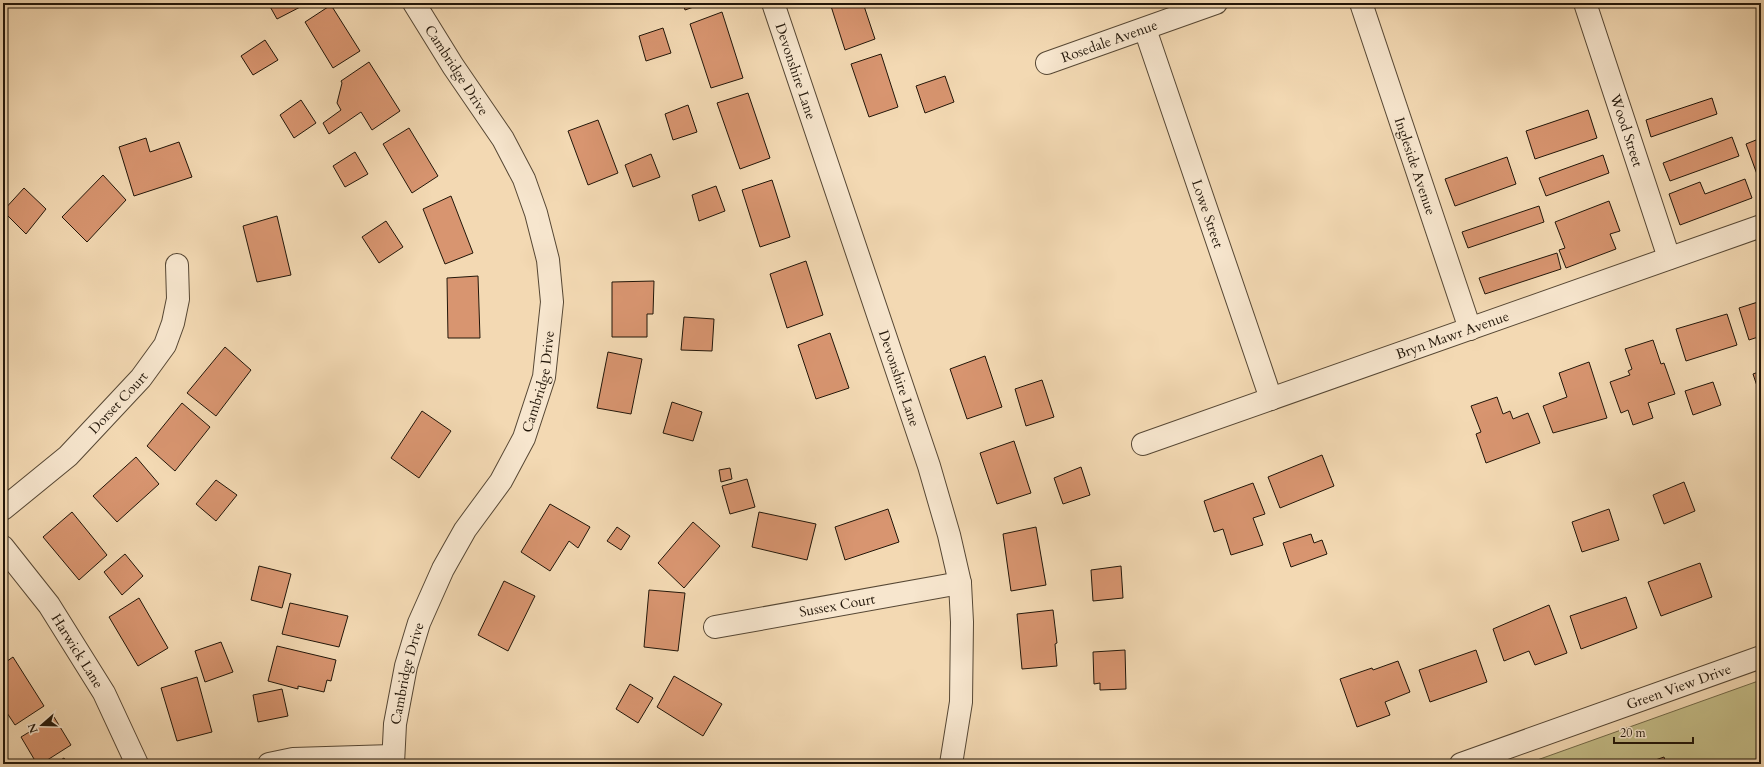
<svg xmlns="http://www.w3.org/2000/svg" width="1764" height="767" viewBox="0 0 1764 767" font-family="Cardo,serif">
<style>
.green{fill:#c3bc87;stroke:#726948}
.building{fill:#d89570;stroke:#221609}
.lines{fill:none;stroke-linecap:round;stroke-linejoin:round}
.street-casing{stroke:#564734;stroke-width:24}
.street{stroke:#f7e6ce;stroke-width:22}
.labels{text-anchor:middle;stroke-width:3.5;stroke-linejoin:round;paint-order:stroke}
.street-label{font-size:14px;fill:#221609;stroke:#f7e6ce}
</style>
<rect width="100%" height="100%" fill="#f3d9b3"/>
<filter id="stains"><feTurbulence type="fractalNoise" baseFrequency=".005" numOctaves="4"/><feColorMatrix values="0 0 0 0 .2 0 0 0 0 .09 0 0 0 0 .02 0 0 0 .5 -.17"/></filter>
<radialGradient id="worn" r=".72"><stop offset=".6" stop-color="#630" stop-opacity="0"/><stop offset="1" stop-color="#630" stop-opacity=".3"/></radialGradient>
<polygon class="green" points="1761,680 1761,764 1526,764"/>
<g class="building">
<polygon points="268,3 306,3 306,4 277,19"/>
<polygon points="683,3 705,3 685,10"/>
<polygon points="830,3 863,3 875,39 845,50"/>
<polygon points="331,5 360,51 333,68 305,22"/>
<polygon points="722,12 743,78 711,88 690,24"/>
<polygon points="663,28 671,53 646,61 639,36"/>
<polygon points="265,40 278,60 253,75 241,56"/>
<polygon points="881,54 898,107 869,117 851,64"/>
<polygon points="369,62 400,111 372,130 361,112 329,134 323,123 341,110 337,103 342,83 341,81"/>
<polygon points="945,76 954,102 925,113 916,86"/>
<polygon points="748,93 770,158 740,169 717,103"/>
<polygon points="1712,98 1717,114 1651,137 1646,120"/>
<polygon points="301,100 316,123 294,138 280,115"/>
<polygon points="688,105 697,132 673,140 665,114"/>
<polygon points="1588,110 1597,138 1535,159 1526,131"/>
<polygon points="598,120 618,173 588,185 568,131"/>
<polygon points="409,128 438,176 412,193 383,144"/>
<polygon points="1732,137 1739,156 1670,181 1663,163"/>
<polygon points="146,138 150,152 179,142 192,177 134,196 119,147"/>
<polygon points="1761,138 1761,176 1758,177 1746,144"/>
<polygon points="355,152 368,174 345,187 333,166"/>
<polygon points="651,154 660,177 633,187 625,165"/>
<polygon points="1603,155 1609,173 1546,196 1539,178"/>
<polygon points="1507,157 1516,184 1455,206 1445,179"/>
<polygon points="103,175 126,200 87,242 62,217"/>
<polygon points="1745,179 1752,198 1680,225 1669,194 1700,182 1705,194"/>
<polygon points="772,180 790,237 760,247 742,190"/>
<polygon points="716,186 725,211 699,221 692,195"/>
<polygon points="24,188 46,209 26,234 3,211"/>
<polygon points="451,196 473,253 445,264 423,209"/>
<polygon points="1609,201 1620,231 1610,234 1616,249 1566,268 1559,250 1565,248 1555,222"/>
<polygon points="1539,206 1544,222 1468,248 1462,232"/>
<polygon points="277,216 291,275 257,282 243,226"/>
<polygon points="386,221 403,247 379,263 362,237"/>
<polygon points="1557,253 1561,269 1485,294 1479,278"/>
<polygon points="806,261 823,315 787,328 770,274"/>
<polygon points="478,276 480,338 448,338 447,278"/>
<polygon points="654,281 653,314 647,314 647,337 612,337 612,282"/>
<polygon points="1761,301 1761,336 1749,340 1739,308"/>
<polygon points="1727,314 1737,345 1686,361 1676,329"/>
<polygon points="684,317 714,319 712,351 681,350"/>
<polygon points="830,333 849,388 816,399 798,345"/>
<polygon points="1653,340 1661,364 1664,363 1675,394 1648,403 1653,418 1633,425 1628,410 1621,413 1610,382 1630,375 1628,371 1632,369 1625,349"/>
<polygon points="225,347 251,370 216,416 187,393"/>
<polygon points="608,352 642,359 631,414 597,408"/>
<polygon points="985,356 1002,407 967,419 950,369"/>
<polygon points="1589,362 1607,418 1553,433 1543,406 1567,397 1559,373"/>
<polygon points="1761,371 1761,398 1753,374"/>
<polygon points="1042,380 1054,417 1026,426 1015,389"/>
<polygon points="1713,382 1721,405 1693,415 1685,391"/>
<polygon points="1497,397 1503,414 1510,411 1513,419 1528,413 1540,443 1486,463 1476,434 1481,432 1471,406"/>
<polygon points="672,402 702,412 693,441 663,433"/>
<polygon points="182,403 210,427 175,471 147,446"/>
<polygon points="422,411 451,431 419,478 391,458"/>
<polygon points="1014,441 1031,493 997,504 980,453"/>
<polygon points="1322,455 1334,486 1280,508 1268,477"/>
<polygon points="136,457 159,484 117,522 93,496"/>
<polygon points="1081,467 1090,495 1063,504 1054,478"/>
<polygon points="730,468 732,479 721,482 719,470"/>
<polygon points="747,479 755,507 730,514 722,486"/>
<polygon points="216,480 237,495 216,521 196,504"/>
<polygon points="1684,482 1695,511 1664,524 1653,495"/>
<polygon points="1253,483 1265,514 1253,518 1263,545 1231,555 1223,529 1214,532 1204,501"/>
<polygon points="550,504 590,527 578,548 569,541 550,571 521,552"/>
<polygon points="888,509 899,542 845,560 835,527"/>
<polygon points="1609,509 1619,540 1582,552 1572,522"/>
<polygon points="72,512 107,555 79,580 43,537"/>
<polygon points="759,512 816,524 807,560 752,547"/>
<polygon points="693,522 720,546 684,588 658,563"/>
<polygon points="617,527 630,536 621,550 607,541"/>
<polygon points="1036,527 1046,585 1011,591 1003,534"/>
<polygon points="1311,534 1314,543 1322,540 1327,554 1291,567 1283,543"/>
<polygon points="125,554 143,576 122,595 104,572"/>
<polygon points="1700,563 1712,597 1661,616 1648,582"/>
<polygon points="259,566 291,574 282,608 251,600"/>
<polygon points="1121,566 1123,598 1093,601 1091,570"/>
<polygon points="504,581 535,596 508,651 478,635"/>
<polygon points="649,590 685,593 678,651 644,647"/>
<polygon points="1626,597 1637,628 1581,649 1570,616"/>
<polygon points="139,598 168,648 138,666 109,617"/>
<polygon points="290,603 348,616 339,647 282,634"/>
<polygon points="1549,605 1567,653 1535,665 1529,651 1504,661 1493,629"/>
<polygon points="1053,610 1057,643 1055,644 1057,666 1022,669 1017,614"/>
<polygon points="221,642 233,672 205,682 195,651"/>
<polygon points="277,646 336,660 331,681 327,680 324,692 298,686 298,689 268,681"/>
<polygon points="1125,650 1126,689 1100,690 1100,683 1094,684 1093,652"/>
<polygon points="1476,650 1487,682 1430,702 1419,670"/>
<polygon points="13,657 44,706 15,725 3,707 3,664"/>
<polygon points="1398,661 1410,692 1385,702 1390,715 1357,727 1340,679 1372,668 1373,670"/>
<polygon points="674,676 722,704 703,736 657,707"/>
<polygon points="197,677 212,732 177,741 161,688"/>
<polygon points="630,684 653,698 638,723 616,709"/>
<polygon points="282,689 288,716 258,722 253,695"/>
<polygon points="54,717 71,745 41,764 37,764 21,737"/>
<polygon points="1664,757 1666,764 1644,764"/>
<polygon points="64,758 68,764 54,764"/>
</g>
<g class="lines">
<g class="street-casing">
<g id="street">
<path id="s1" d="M 773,3 L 929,466 L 949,535 L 960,583 L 962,622 L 961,702 L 951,764"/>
<path id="s2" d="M 1361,3 L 1470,329"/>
<path id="s3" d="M 1585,3 L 1669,258"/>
<path id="s4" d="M 1145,29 L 1271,399"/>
<path id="s5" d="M 1047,63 L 1216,3"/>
<path id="s6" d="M 1143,444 L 1761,226"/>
<path id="s7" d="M 3,509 L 68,456 L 141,378 L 165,345 L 173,323 L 178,299 L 177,265"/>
<path id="s8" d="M 3,547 L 49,605 L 104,693 L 137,764"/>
<path id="s9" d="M 715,627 L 960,583"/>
<polyline points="269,764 293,759 392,756"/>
<path id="s10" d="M 393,764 L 395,724 L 406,666 L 419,623 L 443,569 L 465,530 L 501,481 L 524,438 L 544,377 L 552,302 L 548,260 L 536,213 L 524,179 L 503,139 L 453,66 L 414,3"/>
<path id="s11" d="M 1461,764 L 1761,657"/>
</g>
</g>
<use href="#street" class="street"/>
</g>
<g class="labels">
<g class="street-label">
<text dy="5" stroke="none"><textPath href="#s5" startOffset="66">Rosedale Avenue</textPath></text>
<text transform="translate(457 70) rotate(57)" y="5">Cambridge Drive</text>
<text dy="5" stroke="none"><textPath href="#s1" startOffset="72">Devonshire Lane</textPath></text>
<text dy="5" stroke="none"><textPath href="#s3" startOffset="134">Wood Street</textPath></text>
<text dy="5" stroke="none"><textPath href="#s2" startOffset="172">Ingleside Avenue</textPath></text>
<text dy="5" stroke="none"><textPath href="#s4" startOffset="195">Lowe Street</textPath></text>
<text dy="5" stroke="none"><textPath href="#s6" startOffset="328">Bryn Mawr Avenue</textPath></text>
<text dy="5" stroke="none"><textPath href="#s1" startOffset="396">Devonshire Lane</textPath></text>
<text dy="5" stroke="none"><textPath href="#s10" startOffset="416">Cambridge Drive</textPath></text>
<text dy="5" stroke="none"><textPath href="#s7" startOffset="157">Dorset Court</textPath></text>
<text dy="5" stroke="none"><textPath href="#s9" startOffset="124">Sussex Court</textPath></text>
<text dy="5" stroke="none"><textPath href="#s8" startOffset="128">Harwick Lane</textPath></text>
<text dy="5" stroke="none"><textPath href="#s10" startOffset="92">Cambridge Drive</textPath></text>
<text dy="5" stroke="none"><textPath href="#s11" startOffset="231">Green View Drive</textPath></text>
</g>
</g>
<rect width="1764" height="767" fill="none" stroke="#f3d9b3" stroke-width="16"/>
<rect x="4" y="4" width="1756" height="759" fill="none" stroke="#221609" stroke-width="2"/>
<rect x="8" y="8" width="1748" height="751" fill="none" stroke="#221609"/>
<g transform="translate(42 725) rotate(250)" stroke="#f7e6ce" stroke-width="3" paint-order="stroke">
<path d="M0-3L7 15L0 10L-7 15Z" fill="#221609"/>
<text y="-6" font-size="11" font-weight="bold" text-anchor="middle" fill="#221609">N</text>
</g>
<path d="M1614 737v6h79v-6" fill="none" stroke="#221609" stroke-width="2"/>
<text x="1620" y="737" font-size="12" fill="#221609" stroke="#f7e6ce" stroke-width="3" paint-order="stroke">20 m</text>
<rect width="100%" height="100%" filter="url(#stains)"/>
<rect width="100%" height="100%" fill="url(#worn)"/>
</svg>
